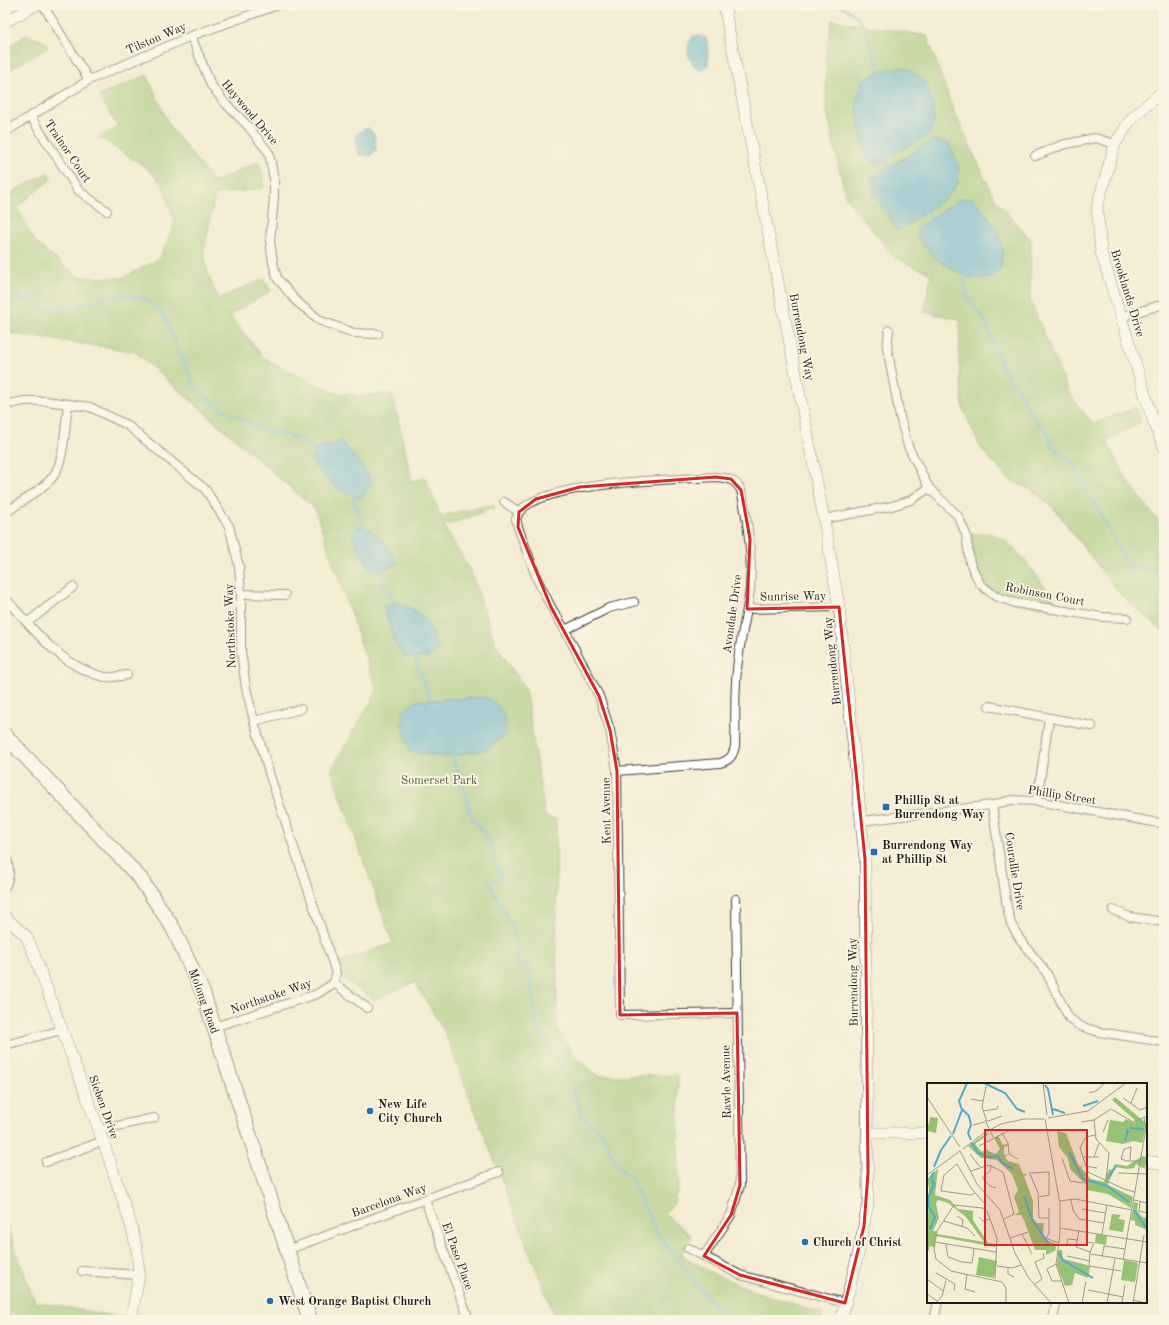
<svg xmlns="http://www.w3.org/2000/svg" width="1169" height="1325" viewBox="0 0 1169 1325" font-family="'Old Standard TT',serif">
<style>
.green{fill:#95c371;stroke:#587046}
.water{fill:#53aad0;stroke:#386376}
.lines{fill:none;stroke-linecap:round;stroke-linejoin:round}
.stream{stroke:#53aad0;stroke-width:2.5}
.street-casing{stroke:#3c3b37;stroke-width:10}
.secondary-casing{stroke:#3c3b37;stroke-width:12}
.highway-casing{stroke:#3c3b37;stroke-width:16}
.street{stroke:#fff;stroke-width:8}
.secondary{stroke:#fff;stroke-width:11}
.highway{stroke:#fff;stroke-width:14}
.marked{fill:none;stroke:#d62828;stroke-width:3;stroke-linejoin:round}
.poi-dot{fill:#1f6fb2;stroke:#fcf5e5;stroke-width:1.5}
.labels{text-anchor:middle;stroke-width:3.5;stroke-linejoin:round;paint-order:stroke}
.street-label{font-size:12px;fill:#1c1c1c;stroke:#fcf5e5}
.park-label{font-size:12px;fill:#46563a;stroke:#fcf5e5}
.poi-label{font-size:12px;font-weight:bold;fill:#1c1c1c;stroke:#fcf5e5;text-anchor:start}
.inset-river{fill:none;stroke:#53aad0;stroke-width:2}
.inset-road{fill:none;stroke:#9e998a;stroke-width:1}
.view{fill:#d62828;fill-opacity:0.15;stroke:#d62828;stroke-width:2}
.inset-edge{fill:none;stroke:#1c1c1c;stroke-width:2}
</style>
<rect width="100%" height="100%" fill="#fcf5e5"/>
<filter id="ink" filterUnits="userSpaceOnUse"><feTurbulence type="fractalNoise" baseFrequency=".025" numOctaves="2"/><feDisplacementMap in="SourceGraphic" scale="8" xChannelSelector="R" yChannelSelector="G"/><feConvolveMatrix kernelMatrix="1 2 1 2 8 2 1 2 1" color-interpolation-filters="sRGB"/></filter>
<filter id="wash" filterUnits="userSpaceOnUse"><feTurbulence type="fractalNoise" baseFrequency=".012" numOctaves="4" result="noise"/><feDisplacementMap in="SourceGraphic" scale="16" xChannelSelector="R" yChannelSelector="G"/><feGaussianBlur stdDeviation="0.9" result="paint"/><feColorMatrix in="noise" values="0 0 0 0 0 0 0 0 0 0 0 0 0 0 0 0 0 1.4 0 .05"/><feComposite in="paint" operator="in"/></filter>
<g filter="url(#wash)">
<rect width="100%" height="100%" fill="#f4ecd3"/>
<g class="green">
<polygon points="832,20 927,36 952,107 989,187 996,200 1031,240 1030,300 1068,392 1093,424 1136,407 1141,422 1106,440 1127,480 1164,529 1164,632 1119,593 1053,507 1032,490 1008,479 980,447 963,408 959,364 960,319 924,312 931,274 895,258 846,198 826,108 826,54"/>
<polygon points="26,35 45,42 48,48 5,72 5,49"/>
<polygon points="147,75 170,127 214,182 258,162 263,175 264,188 215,195 204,251 208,274 218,299 264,279 271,291 229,315 264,358 287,371 336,393 364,396 392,393 412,481 425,478 441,516 493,504 495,508 444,526 471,572 496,645 525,688 545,817 556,819 557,1027 574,1056 599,1076 678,1075 679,1186 673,1205 664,1213 692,1236 681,1255 714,1274 757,1292 822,1313 821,1320 556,1320 445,1033 415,982 374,1000 344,979 338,963 393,943 331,770 377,691 315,509 134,351 5,333 5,204 14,191 48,173 51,179 17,207 35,242 78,277 122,278 159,259 175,223 163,185 147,168 99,137 118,127 99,96"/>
<path d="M 966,534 C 974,534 983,533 991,534 C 1014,537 1047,591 1061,610 L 1015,603 L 980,584 Z"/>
<polygon points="5,1221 35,1302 125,1318 125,1320 5,1320"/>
</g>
<g class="water">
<path d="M 693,36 L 700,36 L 706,38 L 708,47 L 708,65 L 700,71 C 688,63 684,48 693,36 Z"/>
<polygon points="904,67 924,80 933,105 934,125 928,135 874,165 865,155 856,105 862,81 879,71"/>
<path d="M 368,128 C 376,134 376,141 376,151 L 370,156 L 360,155 L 356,148 L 356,135 L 360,131 Z"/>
<polygon points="933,140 949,143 959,166 958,183 947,197 898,231 874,193 871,178"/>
<polygon points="973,198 998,230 1003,249 1001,269 992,278 971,279 941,263 917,238 917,229 959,199"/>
<polygon points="340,440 359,462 373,483 360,499 334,486 310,460 320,444 330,447"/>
<path d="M 357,526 C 378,528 389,548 398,564 L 383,569 L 369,568 L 352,535 Z"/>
<path d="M 398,603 C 426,614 429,622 438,649 L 429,657 L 406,657 L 394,643 L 390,626 L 383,607 Z"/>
<path d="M 481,697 C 503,701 505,715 506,734 L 487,749 L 449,757 L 410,752 L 402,723 L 403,711 L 416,701 Z"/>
</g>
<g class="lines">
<g class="stream">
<path d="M 840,5 C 876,24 865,43 881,74"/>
<polyline points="880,160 893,168"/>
<polyline points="926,209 934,220"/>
<polyline points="964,274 967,297 986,322 1002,368 1023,398 1037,423 1045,426 1051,445 1075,466 1128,566 1164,573"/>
<polyline points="5,293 8,296 35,301 43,310 69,308 114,296 144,297 163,314 195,387 217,406 264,431 285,434 320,450"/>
<polyline points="351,493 365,529"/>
<polyline points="379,566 394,606"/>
<polyline points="413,654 431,701"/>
<polyline points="451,754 466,793 471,817 487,836 501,877 489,883 513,928 517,964 529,966 537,1028 568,1078 584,1119 601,1131 616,1164 631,1179 658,1235 711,1302 734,1320"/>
</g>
</g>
</g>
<g filter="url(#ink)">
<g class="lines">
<g class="street-casing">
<g id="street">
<polyline points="43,5 89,80"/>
<polyline points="191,36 211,85 225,103 248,126 269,153 274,179 274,198 270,241 273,262 277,278 296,301 321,321 354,333 378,334"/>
<polyline points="30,116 79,191 107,211"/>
<polyline points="5,132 89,80 191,36 278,5"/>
<polyline points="1035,156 1062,145 1095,138 1115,144"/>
<polyline points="1121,317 1164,304"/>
<polyline points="889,330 887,347 900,417 908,446 929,488 958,516 966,534 970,563 980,584 995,596 1015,603 1102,617 1127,618"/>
<polyline points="5,405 24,401 46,401 90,407 127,425 205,489 229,526 239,566 241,594 241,651 246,688 254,721 270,776 336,973 334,983 317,994 214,1027"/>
<polyline points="1153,420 1164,418"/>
<path d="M 504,502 L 519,512 C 544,481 674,480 716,477 C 727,478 735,479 741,490 C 748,522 753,555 750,589 C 747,616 739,643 737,670 C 734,696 736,720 735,746 C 733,756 730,760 720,763 L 617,771"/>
<polyline points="519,512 516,519 518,527 537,579 551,607 565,630 599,696 610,730 617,771 620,1015 737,1013"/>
<path d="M 5,513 C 21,502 39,492 52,478 C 65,463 65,423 68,404"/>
<polyline points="824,519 892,506 911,500 929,488"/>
<polyline points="241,594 285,595"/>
<path d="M 5,598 C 33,629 62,668 105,677 C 112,678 120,676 127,675"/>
<polyline points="747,609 839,607"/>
<polyline points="28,622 73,587"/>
<polyline points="565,630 609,608 634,602"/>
<polyline points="989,706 1092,726"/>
<polyline points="254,721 301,709"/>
<polyline points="1037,801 1049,719"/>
<polyline points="992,805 1007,907 1011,924 1021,941 1046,972 1069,1018 1080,1026 1099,1032 1164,1042"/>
<polyline points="862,821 992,805 1011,800 1037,801 1164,824"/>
<path d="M 5,855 C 10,866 11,876 5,887"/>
<polyline points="1113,910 1130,917 1164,922"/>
<polyline points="334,983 367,1008"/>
<polyline points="5,1045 62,1030"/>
<polyline points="99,1130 154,1118"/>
<polyline points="46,1162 103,1141"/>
<polyline points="425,1200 469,1320"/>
<polyline points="688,1248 740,1275 845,1303"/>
<polyline points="287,1250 499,1172"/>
<polyline points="704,1256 731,1215 740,1185 736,899"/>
<polyline points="82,1271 139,1275"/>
<polyline points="934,1320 938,1302"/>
<polyline points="1053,1320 1056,1302"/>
</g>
</g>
<g class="secondary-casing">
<g id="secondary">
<polyline points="724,5 824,519 839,607 865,859 868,1203 859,1251 841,1320"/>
<polyline points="5,22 36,5"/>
<polyline points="1164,90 1131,119 1115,144 1097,207 1101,252 1153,420 1164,447"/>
<polyline points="5,917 26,936 34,954 103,1141 131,1225 137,1250 139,1275 131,1320"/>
<polyline points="868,1133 928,1133"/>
<polyline points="1146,1161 1164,1164"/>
</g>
</g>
<g class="highway-casing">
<polyline id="highway" points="5,735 140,878 173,928 203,993 310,1320"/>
</g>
<use href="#street" class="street"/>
<use href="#secondary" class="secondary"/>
<use href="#highway" class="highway"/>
</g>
</g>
<path d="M0 0H1169V1325H0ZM 716,477 L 731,479 L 741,490 L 750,539 L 747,609 L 839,607 L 865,859 L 868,1173 L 864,1226 L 845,1303 L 740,1275 L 704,1256 L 731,1215 L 740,1185 L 737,1013 L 620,1015 L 617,771 L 610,730 L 599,696 L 551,607 L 518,527 L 519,512 L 536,499 L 580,487 Z" fill="#f4ecd3" fill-opacity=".55" fill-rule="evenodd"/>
<path class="marked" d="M 716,477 L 731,479 L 741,490 L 750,539 L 747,609 L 839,607 L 865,859 L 868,1173 L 864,1226 L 845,1303 L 740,1275 L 704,1256 L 731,1215 L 740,1185 L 737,1013 L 620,1015 L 617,771 L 610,730 L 599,696 L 551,607 L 518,527 L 519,512 L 536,499 L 580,487 Z"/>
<g class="poi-dot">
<rect x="882" y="803" width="8" height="8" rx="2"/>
<rect x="870" y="848" width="8" height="8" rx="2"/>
<circle cx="370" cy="1111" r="4"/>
<circle cx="805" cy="1242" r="4"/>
<circle cx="270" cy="1301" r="4"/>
</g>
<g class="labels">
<g class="street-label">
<text transform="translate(156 38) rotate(-23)" y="4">Tilston Way</text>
<text transform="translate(250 112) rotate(50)" y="4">Haywood Drive</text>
<text transform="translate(68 151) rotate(56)" y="4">Trainor Court</text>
<text transform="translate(1128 293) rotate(73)" y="4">Brooklands Drive</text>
<text transform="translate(802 337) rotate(79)" y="4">Burrendong Way</text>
<text transform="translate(1045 594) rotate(11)" y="4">Robinson Court</text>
<text transform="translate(793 596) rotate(-1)" y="4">Sunrise Way</text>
<text transform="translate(732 614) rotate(-82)" y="4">Avondale Drive</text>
<text transform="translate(230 626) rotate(-92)" y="4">Northstoke Way</text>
<text transform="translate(832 661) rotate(-96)" y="4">Burrendong Way</text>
<text transform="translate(1062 795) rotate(9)" y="4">Phillip Street</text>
<text transform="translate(606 811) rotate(-91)" y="4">Kent Avenue</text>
<text transform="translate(1015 871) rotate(81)" y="4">Courallie Drive</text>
<text transform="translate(853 982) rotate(-91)" y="4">Burrendong Way</text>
<text transform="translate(271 996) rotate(-19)" y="4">Northstoke Way</text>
<text transform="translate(204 1001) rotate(70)" y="4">Molong Road</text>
<text transform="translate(726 1082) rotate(-91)" y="4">Rawle Avenue</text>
<text transform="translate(104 1107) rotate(70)" y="4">Sieben Drive</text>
<text transform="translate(389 1200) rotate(-20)" y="4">Barcelona Way</text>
<text transform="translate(458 1256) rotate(70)" y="4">El Paso Place</text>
</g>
<g class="park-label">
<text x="439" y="784">Somerset Park</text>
</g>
<g class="poi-label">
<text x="894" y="804">Phillip St at<tspan x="894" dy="14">Burrendong Way</tspan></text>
<text x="882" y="849">Burrendong Way<tspan x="882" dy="14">at Phillip St</tspan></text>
<text x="378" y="1108">New Life<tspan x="378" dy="14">City Church</tspan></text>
<text x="813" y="1246">Church of Christ</text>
<text x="278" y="1305">West Orange Baptist Church</text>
</g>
</g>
<g transform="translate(927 1083)">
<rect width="220" height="220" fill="#f4ecd3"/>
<path d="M 188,14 L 220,41 L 215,60 L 207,58 L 196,61 L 179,58 L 183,37 L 197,39 L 198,36 L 208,40 L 208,37 L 185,17 ZM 3,34 L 11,35 L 9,50 L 0,48 ZM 130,48 L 139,50 L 151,81 L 153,84 L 157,82 L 154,85 L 164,96 L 177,99 L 182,86 L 185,87 L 188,81 L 200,83 L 215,73 L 220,74 L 218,86 L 209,81 L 207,85 L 200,86 L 189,84 L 182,98 L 181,102 L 206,114 L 204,125 L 181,111 L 160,107 L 160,103 L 143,86 L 141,75 L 132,64 ZM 60,50 L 62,51 L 48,61 L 55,69 L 62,62 L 59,65 L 61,68 L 69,71 L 73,66 L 67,55 L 71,53 L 76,62 L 80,61 L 81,63 L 77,64 L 77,72 L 81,71 L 78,74 L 81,78 L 92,81 L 96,91 L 101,91 L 97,93 L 106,118 L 106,136 L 110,140 L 117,140 L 116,152 L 117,156 L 130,161 L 128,168 L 119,172 L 119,167 L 108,167 L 97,137 L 94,132 L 88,132 L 92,129 L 87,114 L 91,107 L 85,91 L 70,77 L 54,75 L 41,63 ZM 11,86 L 8,112 L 23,117 L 31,126 L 46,128 L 46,137 L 61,160 L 69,161 L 68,164 L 9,153 L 7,164 L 3,163 L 0,172 L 2,105 L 0,96 ZM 11,117 L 21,120 L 39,134 L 57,159 L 10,151 L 10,148 L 6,148 L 12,135 L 9,121 ZM 207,119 L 211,120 L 210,127 L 215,134 L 220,135 L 220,147 L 208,142 L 208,138 L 204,137 ZM 185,131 L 194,132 L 191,136 L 198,137 L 196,149 L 182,147 ZM 169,151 L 180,153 L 179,162 L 168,160 ZM 131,167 L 135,167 L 136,176 L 160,182 L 163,184 L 161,195 L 148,190 L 145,202 L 138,203 L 130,183 ZM 52,174 L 70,178 L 67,195 L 49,192 ZM 197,177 L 211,180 L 208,199 L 194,197 Z" fill="#95c371" fill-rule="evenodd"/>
<path class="inset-river" d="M 57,0 L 78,10 L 90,26 L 98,29M 118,2 L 121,6 L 126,32M 156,23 L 171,18M 34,25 L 42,33 L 44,42 L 41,50 L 44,57M 126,26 L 138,30M 203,45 L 217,46M 26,51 L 35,27 L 32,18 L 40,0M 198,58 L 201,46M 45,60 L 51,70 L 62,74 L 71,73 L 75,80 L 86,86M 142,69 L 156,96 L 180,103 L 202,119M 7,84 L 14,67 L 24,53M 181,95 L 189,83M 97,113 L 105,136 L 123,163M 207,127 L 220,146M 3,146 L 8,134 L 1,123 L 1,115 L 7,101 L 4,94 L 7,89M 132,170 L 136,177 L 166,195"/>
<path class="inset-road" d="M 116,0 L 120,32M 162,10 L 169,8 L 178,0M 0,14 L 33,64M 196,15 L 213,27 L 220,24M 44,16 L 56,18M 204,20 L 210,5M 56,28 L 70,26 L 71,23M 121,35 L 161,28 L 199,0M 118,36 L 133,121 L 133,151 L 129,181 L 142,220M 58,37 L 60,39 L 55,24 L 59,3M 61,38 L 75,33M 59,39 L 66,54M 154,39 L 167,37M 46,42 L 58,39M 176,49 L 181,37M 75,50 L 81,60 L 82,71 L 91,76M 168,52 L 159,54 L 153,65 L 161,89 L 197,106 L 208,109M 52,63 L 85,46M 36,66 L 57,50 L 74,41 L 97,36 L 117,36M 33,68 L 50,101 L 73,127 L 88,170 L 101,194 L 124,220M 43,71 L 53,84M 156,74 L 172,74M 167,74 L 172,60M 135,75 L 143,98 L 156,100M 203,77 L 204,64 L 197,66 L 194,76 L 200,78 L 213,78M 64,82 L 63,88 L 55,95 L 63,103 L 69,105M 158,83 L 170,85M 44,88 L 62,82 L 76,89 L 87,131 L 77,136M 102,90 L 122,89 L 122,112 L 112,114M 191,90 L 220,91M 103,91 L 111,110 L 112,135 L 122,135M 0,92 L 33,68M 179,96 L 182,70 L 169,56 L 167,37 L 184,26 L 206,39 L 220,33M 48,110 L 44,112 L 14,108 L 17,92 L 30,81 L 44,105 L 58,121 L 57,126M 144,117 L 146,127 L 152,136 L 177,140M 207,117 L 220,120M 133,118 L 148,116 L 205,127M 213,119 L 212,128 L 220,130M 155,126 L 178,130M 30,133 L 36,137 L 35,144M 52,134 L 56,138 L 63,136M 17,138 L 40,145 L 48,153M 133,145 L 220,159M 152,147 L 149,164 L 163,169 L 162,183 L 194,188M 95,151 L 105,171M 175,151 L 180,122M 83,155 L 101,149M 118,155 L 132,160M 119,156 L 122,150 L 122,125M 8,159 L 69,169M 160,159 L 167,160 L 163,169M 19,161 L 21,174 L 35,179 L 45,180 L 47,166M 139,163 L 141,156 L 150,157M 164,171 L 220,180M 140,173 L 163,178M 175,174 L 177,163 L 198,166M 196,177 L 219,45 L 217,35M 129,181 L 120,186 L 125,198 L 134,198M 70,183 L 85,185 L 94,182M 81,185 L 81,191 L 87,194M 9,190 L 28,201 L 27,208M 40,191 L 38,206 L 48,209M 0,196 L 16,208M 68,196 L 70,155 L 60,128 L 55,125 L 27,122 L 10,148 L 7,166 L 9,176 L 24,188 L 75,199 L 79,205 L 79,220M 107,202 L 115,196 L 108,179 L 117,175 L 116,170M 161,207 L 196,214M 0,211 L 10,218M 206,217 L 218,220M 195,219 L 198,202M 9,220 L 15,213 L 19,198M 155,220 L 159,198M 180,220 L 188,176M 206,220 L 217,152"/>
<path class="view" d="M 58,47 L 160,47 L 160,162 L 58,162 Z"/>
<rect width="220" height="220" class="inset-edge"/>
</g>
<rect width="1169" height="1325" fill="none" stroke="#fcf5e5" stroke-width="20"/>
</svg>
